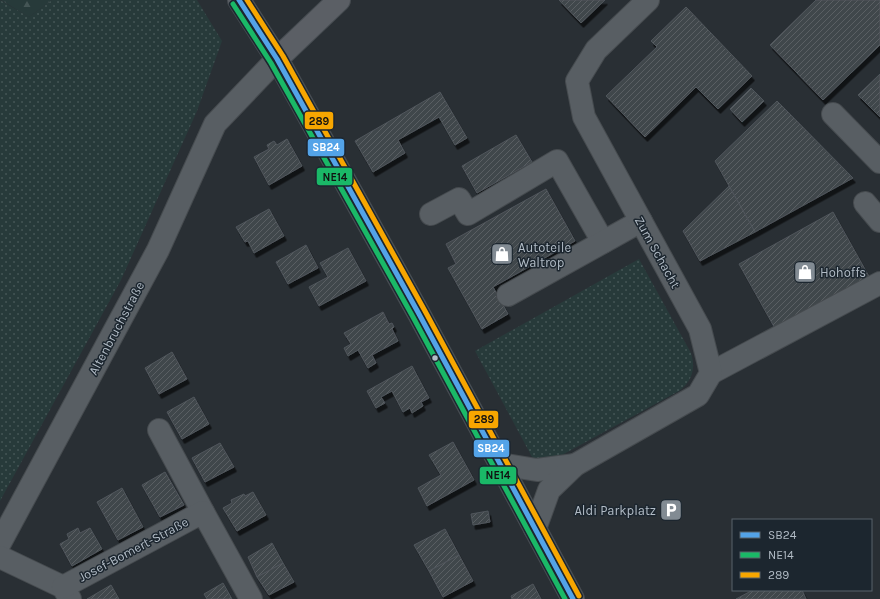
<svg xmlns="http://www.w3.org/2000/svg" width="880" height="599" viewBox="0 0 880 599" font-family="Karla,sans-serif">
<style>
.grass{fill:url(#grass-dots)}
.forest{fill:url(#forest-firs)}
.building{fill:url(#building-hatch);stroke:#50565c;filter:url(#shadow)}
.lines{fill:none;stroke-linecap:round;stroke-linejoin:round}
.minor-casing{stroke:#464b4f;stroke-width:24}
.major-casing{stroke:#464c51;stroke-width:24}
.minor{stroke:#585e63;stroke-width:22}
.major{stroke:#5b5f65;stroke-width:22}
.bus-1-casing{stroke:#1c262f;stroke-width:8}
.bus-2-casing{stroke:#1c262f;stroke-width:8}
.bus-3-casing{stroke:#1c262f;stroke-width:8}
.bus-1{stroke:#53a3e8;stroke-width:5}
.bus-2{stroke:#1ab867;stroke-width:5}
.bus-3{stroke:#f7a600;stroke-width:5}
.bus-dot{fill:#b2bcc6;stroke:#1c262f;stroke-width:1.5}
.labels{text-anchor:middle;stroke-width:3;stroke-linejoin:round;paint-order:stroke}
.poi-label{font-size:13px;fill:#b2bcc6;stroke:#1c262f;text-anchor:start}
.street-label{font-size:13px;fill:#b2bcc6;stroke:#1c262f}
.line-badge{stroke:#1c262f;stroke-width:1.5}
.badge-label{font-size:11px;text-anchor:middle;font-weight:bold;fill:#fff}
.pale-badge-label{font-size:11px;text-anchor:middle;font-weight:bold;fill:#111}
</style>
<defs>
<pattern id="grass-dots" width="8" height="8" patternUnits="userSpaceOnUse"><rect width="8" height="8" fill="#273a3a"/><path d="M2 2h.1M6 6h.1" fill="none" stroke="#455" stroke-width="1.8" stroke-linecap="round"/></pattern>
<pattern id="forest-firs" width="22" height="20" patternUnits="userSpaceOnUse"><rect width="22" height="20" fill="#273a3a"/><path d="M5 1l3.5 6h-7zM16 11l3.5 6h-7z" fill="#455"/></pattern>
<pattern id="building-hatch" width="6" height="6" patternUnits="userSpaceOnUse"><rect width="6" height="6" fill="#41464b"/><path d="M-1 1l2-2M0 6l6-6M5 7l2-2" fill="none" stroke="#5a5f63"/></pattern>
<filter id="shadow"><feDropShadow dx="2.5" dy="4.5" stdDeviation="0" flood-color="#0009"/></filter>
</defs>
<rect width="100%" height="100%" fill="#292f34"/>
<g class="grass">
<polygon points="0,0 29,17 52,0 197,0 222,41 197,111 121,280 0,501"/>
<path d="M 639,259 L 691,353 C 696,369 692,381 679,391 L 562,455 L 539,460 L 532,457 L 475,351 Z"/>
</g>
<polygon class="forest" points="1,0 52,0 29,17"/>
<g class="building">
<polygon points="559,0 605,0 581,23"/>
<polygon points="816,0 880,0 880,45 823,100 770,45"/>
<polygon points="686,7 752,76 718,109 696,87 645,137 606,96 657,47 651,41"/>
<polygon points="880,74 880,117 858,95"/>
<polygon points="751,88 764,101 742,122 730,109"/>
<polygon points="440,92 467,138 455,145 439,117 398,140 405,153 373,172 355,141"/>
<polygon points="777,101 853,178 755,232 715,161"/>
<polygon points="516,135 532,162 477,193 462,166"/>
<polygon points="287,139 302,166 269,185 254,157 269,149 267,145 274,141 277,145"/>
<polygon points="729,186 755,232 700,261 683,231"/>
<polygon points="546,189 575,241 493,287 508,314 482,329 448,268 456,264 446,244"/>
<polygon points="269,209 284,236 254,253 248,241 245,242 236,227"/>
<polygon points="833,212 871,280 777,332 739,264"/>
<polygon points="306,245 318,268 288,284 276,262"/>
<polygon points="348,248 366,281 319,306 309,287 328,277 320,263"/>
<polygon points="383,312 389,324 392,323 394,327 392,329 398,341 372,355 376,363 368,368 358,350 348,356 344,348 351,344 344,333"/>
<polygon points="172,352 187,379 159,394 145,368"/>
<polygon points="412,366 429,398 421,402 423,406 412,413 410,408 403,412 392,391 381,397 385,403 376,408 367,391"/>
<polygon points="194,397 209,424 182,439 167,412"/>
<polygon points="453,442 474,480 427,506 418,488 441,475 429,455"/>
<polygon points="220,443 234,467 205,482 192,458"/>
<polygon points="165,472 184,505 160,517 142,485"/>
<polygon points="122,488 143,527 118,540 97,502"/>
<polygon points="253,492 266,515 237,531 223,508 232,503 231,500 244,494 245,496"/>
<polygon points="488,511 490,522 473,525 471,514"/>
<polygon points="78,528 80,533 90,528 102,549 72,566 60,544 69,539 67,534"/>
<polygon points="445,529 459,555 429,571 414,545"/>
<polygon points="272,543 283,563 257,577 248,557"/>
<polygon points="459,555 473,581 443,597 429,571"/>
<polygon points="283,563 294,582 269,595 257,577"/>
<polygon points="223,583 232,599 207,599 204,594"/>
<polygon points="533,584 541,599 512,599 511,596"/>
<polygon points="111,585 119,599 87,599"/>
<polygon points="753,590 802,590 806,599 736,599"/>
</g>
<g class="lines">
<g class="minor-casing">
<g id="minor">
<polyline points="833,114 880,162"/>
<polyline points="865,203 880,221"/>
<polyline points="431,214 459,199 468,214 557,161 603,242"/>
<polyline points="508,295 641,221"/>
<polyline points="711,373 880,283"/>
<polyline points="159,430 203,512"/>
<polyline points="500,464 537,470 575,465"/>
<polyline points="535,529 549,490 575,465 698,395 711,373 700,329 584,117 577,81 596,50 648,0"/>
<polyline points="0,543 158,250 215,124 277,59"/>
<polyline points="0,557 63,587 70,599"/>
<polyline points="63,587 203,512 251,599"/>
</g>
</g>
<g class="major-casing">
<g id="major">
<polyline points="239,0 277,59 419,314 573,599"/>
<polyline points="277,59 339,0"/>
</g>
</g>
<use href="#minor" class="minor"/>
<use href="#major" class="major"/>
<g class="bus-1-casing">
<polyline id="bus-1" points="239,0 277,59 419,314 573,599"/>
</g>
<g class="bus-2-casing">
<polyline id="bus-2" points="233,4 271,63 413,317 565,599"/>
</g>
<g class="bus-3-casing">
<polyline id="bus-3" points="247,0 283,56 425,311 579,596"/>
</g>
<use href="#bus-1" class="bus-1"/>
<use href="#bus-2" class="bus-2"/>
<use href="#bus-3" class="bus-3"/>
</g>
<defs>
<g id="shop-square" transform="scale(1.15)"><rect x="-9" y="-9" width="18" height="18" rx="4" fill="#828b93" stroke="#1c262f"/><path d="M-5-2.5h2.3a2.7 3.5 0 0 1 5.4 0H5L5.5 6h-11ZM-1.5-2.5h3a1.5 2.3 0 0 0-3 0Z" fill="#fff"/></g>
<g id="parking-square" transform="scale(1.15)"><rect x="-9" y="-9" width="18" height="18" rx="4" fill="#828b93" stroke="#1c262f"/><path d="M-3.5-5.5H1a3.5 3.5 0 0 1 0 7H-1V5.5H-3.5ZM-1-3.4V-.6H.8a1.4 1.4 0 0 0 0-2.8Z" fill="#fff"/></g>
</defs>
<g fill-rule="evenodd">
<use href="#shop-square" x="502" y="254"/>
<use href="#shop-square" x="805" y="272"/>
<use href="#parking-square" x="671" y="510"/>
</g>
<circle class="bus-dot" cx="435" cy="358" r="3.5"/>
<g class="labels">
<g class="poi-label">
<text x="518" y="252">Autoteile<tspan x="518" dy="15">Waltrop</tspan></text>
<text x="820" y="277">Hohoffs</text>
<text x="656" y="515" text-anchor="end">Aldi Parkplatz</text>
</g>
<g class="street-label">
<text transform="translate(658 252) rotate(61)" y="5">Zum Schacht</text>
<text transform="translate(116 328) rotate(-62)" y="5">Altenbruchstraße</text>
<text transform="translate(133 549) rotate(-28)" y="5">Josef-Bomert-Straße</text>
</g>
</g>
<g class="line-badge">
<rect x="304" y="111" width="30" height="19" rx="4" fill="#f7a600"/>
<rect x="307" y="138" width="38" height="19" rx="4" fill="#53a3e8"/>
<rect x="316" y="167" width="37" height="19" rx="4" fill="#1ab867"/>
<rect x="468" y="410" width="31" height="19" rx="4" fill="#f7a600"/>
<rect x="473" y="439" width="37" height="19" rx="4" fill="#53a3e8"/>
<rect x="479" y="466" width="38" height="19" rx="4" fill="#1ab867"/>
</g>
<g class="badge-label">
<text x="326" y="151">SB24</text>
<text x="491" y="452">SB24</text>
</g>
<g class="pale-badge-label">
<text x="319" y="125">289</text>
<text x="335" y="181">NE14</text>
<text x="484" y="423">289</text>
<text x="498" y="479">NE14</text>
</g>
<rect x="732" y="519" width="140" height="72" fill="#1c262f" stroke="#58626b"/>
<rect x="740" y="532" width="20" height="6" fill="#53a3e8" stroke="#58626b"/>
<text x="768" y="539" font-size="12" fill="#b2bcc6">SB24</text>
<rect x="740" y="552" width="20" height="6" fill="#1ab867" stroke="#58626b"/>
<text x="768" y="559" font-size="12" fill="#b2bcc6">NE14</text>
<rect x="740" y="572" width="20" height="6" fill="#f7a600" stroke="#58626b"/>
<text x="768" y="579" font-size="12" fill="#b2bcc6">289</text>
</svg>
